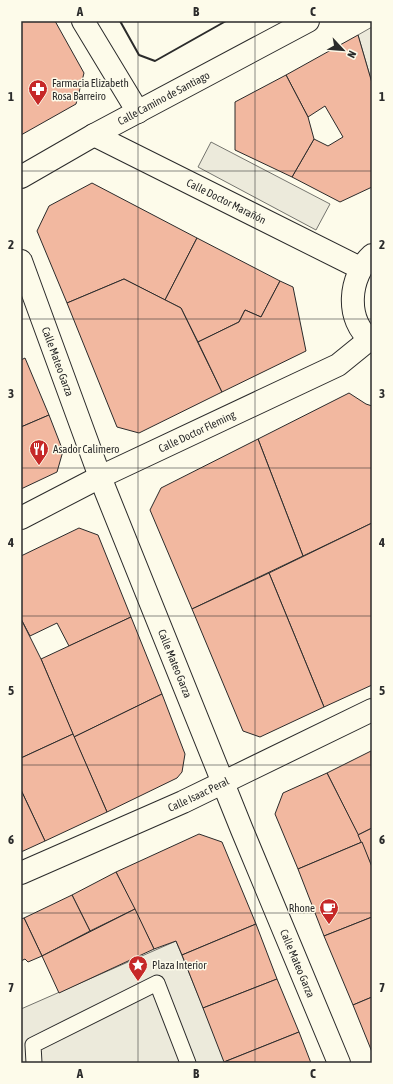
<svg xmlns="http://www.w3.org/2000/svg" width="393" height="1084" viewBox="0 0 393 1084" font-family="'Asap Condensed',sans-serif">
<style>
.parking{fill:#eceadb;stroke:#74746e}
.building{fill:#f2b8a0;stroke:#2b2b2b}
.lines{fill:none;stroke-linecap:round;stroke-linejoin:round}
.lane-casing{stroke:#2b2b2b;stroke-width:17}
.street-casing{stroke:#2b2b2b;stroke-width:24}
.secondary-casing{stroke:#2b2b2b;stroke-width:24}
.lane{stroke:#fdfbea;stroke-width:15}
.street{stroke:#fdfbea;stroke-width:22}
.secondary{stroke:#fdfbea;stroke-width:22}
.wall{stroke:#2b2b2b;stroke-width:2}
.grid{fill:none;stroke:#2b2b2b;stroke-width:1;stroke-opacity:0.55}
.labels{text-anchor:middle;stroke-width:3;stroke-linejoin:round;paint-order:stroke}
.poi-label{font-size:11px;fill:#2b2b2b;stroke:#fdfbea;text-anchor:start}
.street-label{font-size:11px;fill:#2b2b2b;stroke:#fdfbea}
.neatline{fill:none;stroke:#2b2b2b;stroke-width:1.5}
.grid-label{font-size:13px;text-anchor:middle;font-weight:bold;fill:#2b2b2b}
</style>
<rect width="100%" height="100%" fill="#fdfbea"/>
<g class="parking">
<polygon points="372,27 372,83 358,35"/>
<polygon points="211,142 330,204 316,230 198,167"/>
<polygon points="176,941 226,1063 21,1063 21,1009"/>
</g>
<g class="building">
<polygon points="21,21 55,21 84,73 76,104 21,135"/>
<polygon points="358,35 372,83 372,187 340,202 292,177 314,139 328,146 343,137 325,106 308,117 286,75"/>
<polygon points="286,75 308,117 314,139 292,177 235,150 235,102"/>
<polygon points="92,183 197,238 165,300 124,279 67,303 37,231 49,206"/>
<polygon points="197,238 280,281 261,317 245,310 239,322 198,342 181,308 165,300"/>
<polygon points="124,279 181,308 222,392 139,433 117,427 67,303"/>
<polygon points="280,281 293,287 306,351 222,392 198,342 239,322 245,310 261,317"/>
<polygon points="25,358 49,415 21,427 21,360"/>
<polygon points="349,393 366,404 372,406 372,523 303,556 258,439"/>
<polygon points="49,415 63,451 57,472 21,489 21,427"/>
<polygon points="258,439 303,556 192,609 150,510 161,488"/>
<polygon points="372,523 372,685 324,707 269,573"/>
<polygon points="79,528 98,535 131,617 69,646 57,623 30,636 21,619 21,556"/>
<polygon points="269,573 324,707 260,737 243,731 192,609"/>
<polygon points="131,617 162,694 74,737 41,659"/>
<polygon points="21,619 41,659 73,734 21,758"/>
<polygon points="162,694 185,754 182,772 177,778 107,812 74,737"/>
<polygon points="73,734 107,812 45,841 21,790 21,758"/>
<polygon points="371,751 372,828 358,835 327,773"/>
<polygon points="327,773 362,842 298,869 275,814 283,793"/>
<polygon points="21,790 45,841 21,852"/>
<polygon points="372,828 372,867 358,835"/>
<polygon points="199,834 222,842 256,924 182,955 176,941 154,949 116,872"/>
<polygon points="362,842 372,867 372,917 324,936 298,869"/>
<polygon points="116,872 135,909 90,931 72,895"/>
<polygon points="72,895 90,931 42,956 24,918"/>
<polygon points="135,909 154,949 59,993 42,956"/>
<polygon points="372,917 372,997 353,1005 324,936"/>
<polygon points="24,918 42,956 28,962 25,959 21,961 21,919"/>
<polygon points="256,924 277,979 203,1008 182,955"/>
<polygon points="277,979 299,1032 224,1062 203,1008"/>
<polygon points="372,997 372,1052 353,1005"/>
<polygon points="299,1032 311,1063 224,1062"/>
</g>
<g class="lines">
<g class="lane-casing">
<polyline id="lane" points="34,1063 33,1045 157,983 188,1063"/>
</g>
<g class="street-casing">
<g id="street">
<polyline points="83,21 138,112"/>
<path id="s1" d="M 94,135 L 360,268"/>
<path d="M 372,255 C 349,276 344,320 372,341"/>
<path id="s2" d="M 21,261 L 100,477 L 242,830 L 339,1063"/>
<path id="s3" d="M 21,518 L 100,477 L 338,365 L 370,339"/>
<path id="s4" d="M 21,873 L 183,802 L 372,710"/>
</g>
</g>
<g class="secondary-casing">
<g id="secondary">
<path id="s5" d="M 21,177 L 94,135 L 308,21"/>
</g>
</g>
<use href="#lane" class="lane"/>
<use href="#street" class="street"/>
<use href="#secondary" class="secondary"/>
<polyline class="wall" points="120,21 139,55 155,61 226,21"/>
</g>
<path class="grid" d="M 138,21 L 138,1063M 255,21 L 255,1063M 21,171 L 372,171M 21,319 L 372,319M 21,468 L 372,468M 21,616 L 372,616M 21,765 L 372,765M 21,913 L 372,913"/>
<defs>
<g id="pharmacy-pin" transform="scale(1)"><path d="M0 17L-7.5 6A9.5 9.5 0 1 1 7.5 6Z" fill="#c62828" stroke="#fdfbea"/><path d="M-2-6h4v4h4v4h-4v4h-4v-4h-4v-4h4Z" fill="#fff"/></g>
<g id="restaurant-pin" transform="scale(1)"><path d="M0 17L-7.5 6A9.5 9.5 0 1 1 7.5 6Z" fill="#c62828" stroke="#fdfbea"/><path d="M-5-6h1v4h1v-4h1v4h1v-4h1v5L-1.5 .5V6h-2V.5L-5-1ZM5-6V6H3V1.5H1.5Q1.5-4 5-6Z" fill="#fff"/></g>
<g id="cafe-pin" transform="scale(1)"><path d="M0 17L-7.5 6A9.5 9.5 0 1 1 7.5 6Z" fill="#c62828" stroke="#fdfbea"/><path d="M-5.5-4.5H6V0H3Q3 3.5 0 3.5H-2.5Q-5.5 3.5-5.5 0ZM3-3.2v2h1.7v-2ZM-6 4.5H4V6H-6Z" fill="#fff"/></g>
<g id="sight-pin" transform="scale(1)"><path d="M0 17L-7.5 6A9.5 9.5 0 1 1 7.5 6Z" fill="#c62828" stroke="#fdfbea"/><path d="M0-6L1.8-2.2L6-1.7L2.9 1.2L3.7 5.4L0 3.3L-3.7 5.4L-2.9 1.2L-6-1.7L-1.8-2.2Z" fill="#fff"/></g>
</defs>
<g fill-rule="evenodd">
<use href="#pharmacy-pin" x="38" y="89"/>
<use href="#restaurant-pin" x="39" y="449"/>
<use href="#cafe-pin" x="329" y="908"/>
<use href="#sight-pin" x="138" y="965"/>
</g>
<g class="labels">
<g class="poi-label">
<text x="52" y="87">Farmacia Elizabeth<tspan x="52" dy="13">Rosa Barreiro</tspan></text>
<text x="53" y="453">Asador Calimero</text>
<text x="315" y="912" text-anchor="end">Rhone</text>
<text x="152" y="969">Plaza Interior</text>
</g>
<g class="street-label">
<text dy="4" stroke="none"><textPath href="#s5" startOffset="163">Calle Camino de Santiago</textPath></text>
<text dy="4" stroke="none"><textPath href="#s1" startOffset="148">Calle Doctor Marañón</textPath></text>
<text dy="4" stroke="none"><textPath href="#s2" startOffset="107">Calle Mateo Garza</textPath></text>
<text dy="4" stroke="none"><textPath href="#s3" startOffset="196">Calle Doctor Fleming</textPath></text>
<text dy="4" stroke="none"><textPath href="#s2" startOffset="431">Calle Mateo Garza</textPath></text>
<text dy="4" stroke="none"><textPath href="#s4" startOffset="194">Calle Isaac Peral</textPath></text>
<text dy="4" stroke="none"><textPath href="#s2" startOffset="755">Calle Mateo Garza</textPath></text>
</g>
</g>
<rect width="393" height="1084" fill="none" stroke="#fdfbea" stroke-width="44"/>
<g transform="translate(343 50) rotate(116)" stroke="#fdfbea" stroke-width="3" paint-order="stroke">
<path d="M0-3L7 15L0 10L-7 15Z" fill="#2b2b2b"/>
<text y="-6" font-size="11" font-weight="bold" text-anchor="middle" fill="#2b2b2b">N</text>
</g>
<rect x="22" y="22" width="349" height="1040" class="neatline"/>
<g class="grid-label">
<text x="80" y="16">A</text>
<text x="196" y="16">B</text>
<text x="313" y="16">C</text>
<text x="11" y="101">1</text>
<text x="382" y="101">1</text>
<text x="11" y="249">2</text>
<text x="382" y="249">2</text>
<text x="11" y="398">3</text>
<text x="382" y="398">3</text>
<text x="11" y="547">4</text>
<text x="382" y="547">4</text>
<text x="11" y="695">5</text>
<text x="382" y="695">5</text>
<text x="11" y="844">6</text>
<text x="382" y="844">6</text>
<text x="11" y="992">7</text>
<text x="382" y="992">7</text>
<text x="80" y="1078">A</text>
<text x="196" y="1078">B</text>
<text x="313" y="1078">C</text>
</g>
</svg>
